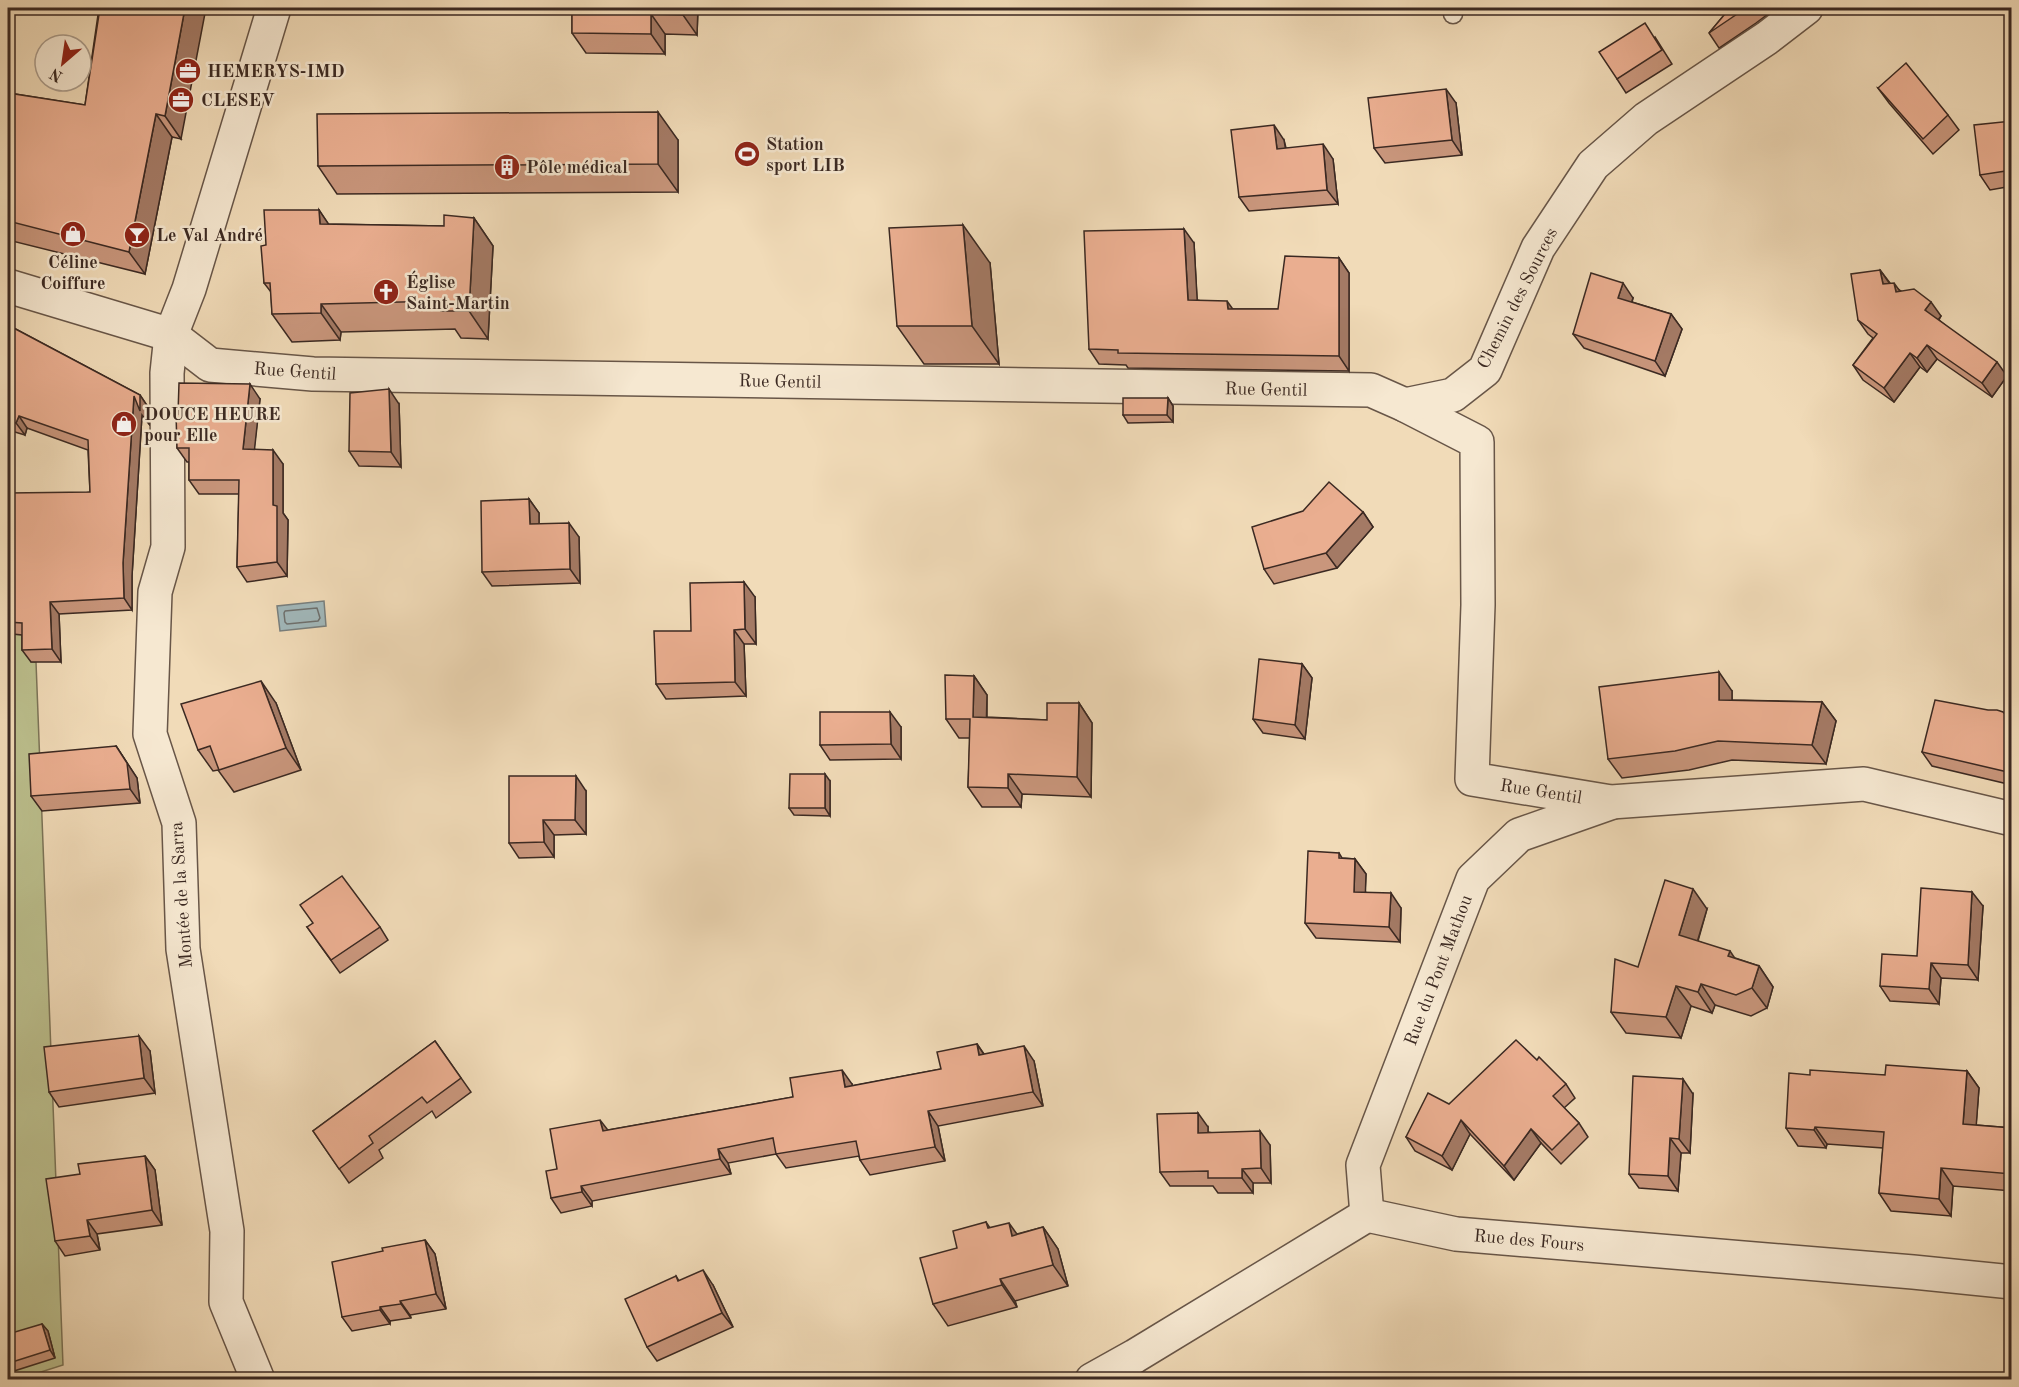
<svg xmlns="http://www.w3.org/2000/svg" width="2019" height="1387" viewBox="0 0 2019 1387" font-family="'Old Standard TT',serif">
<style>
.green{fill:#bcc08e;stroke:#7c7458;stroke-width:1.5}
.water{fill:#a1b8bb;stroke:#787f7e;stroke-width:1.5}
.lines{fill:none;stroke-linecap:round;stroke-linejoin:round}
.shore{stroke:#6e706e;stroke-width:1.5}
.service-casing{stroke:#685648;stroke-width:21}
.minor-casing{stroke:#685648;stroke-width:36}
.tertiary-casing{stroke:#685648;stroke-width:36}
.service{stroke:#f6e8d1;stroke-width:18}
.minor{stroke:#f6e8d1;stroke-width:33}
.tertiary{stroke:#f6e8d1;stroke-width:33}
.wall{fill:#c9967c;stroke:#3b2922;stroke-width:1.5}
.shaded-wall{fill:#a47a65;stroke:#3b2922;stroke-width:1.5}
.building{fill:#eaae90;stroke:#3b2922;stroke-width:1.5}
.labels{text-anchor:middle;stroke-width:5;stroke-linejoin:round;paint-order:stroke}
.poi-label{font-size:18px;font-weight:bold;fill:#3b2922;stroke:#f6e8d1;text-anchor:start}
.street-label{font-size:18px;fill:#3b2922;stroke:#f6e8d1}
</style>
<rect width="100%" height="100%" fill="#f1dbb8"/>
<filter id="stains"><feTurbulence type="fractalNoise" baseFrequency=".00333" numOctaves="4"/><feColorMatrix values="0 0 0 0 .2 0 0 0 0 .09 0 0 0 0 .02 0 0 0 .5 -.17"/></filter>
<radialGradient id="worn" r=".72"><stop offset=".6" stop-color="#630" stop-opacity="0"/><stop offset="1" stop-color="#630" stop-opacity=".3"/></radialGradient>
<polygon class="green" points="8,587 12,634 31,635 31,662 36,662 63,1365 19,1379 8,1379"/>
<polygon class="water" points="324,601 326,626 280,631 277,606"/>
<g class="lines">
<polygon class="shore" points="317,608 320,618 318,621 287,624 285,622 284,613 285,611"/>
<g class="service-casing">
<polyline id="service" points="1453,8 1453,14"/>
</g>
<g class="minor-casing">
<g id="minor">
<polyline points="171,335 210,365 313,374 1371,390 1405,405 1477,442 1478,605 1472,779 1611,802 1864,784 2012,819"/>
<polyline points="171,335 167,373 168,547 155,592 150,734 179,823 183,949 227,1231 226,1302 258,1380"/>
<polyline points="1405,405 1453,395 1485,370 1538,248 1593,165 1646,119 1767,38 1806,8"/>
<polyline points="1367,1215 1363,1165 1473,879 1519,835 1610,803"/>
<polyline points="1092,1380 1135,1356 1367,1215 1456,1234 1913,1272 2012,1282"/>
</g>
</g>
<g class="tertiary-casing">
<polyline id="tertiary" points="8,286 171,335 189,289 274,8"/>
</g>
<use href="#service" class="service"/>
<use href="#minor" class="minor"/>
<use href="#tertiary" class="tertiary"/>
</g>
<g class="wall">
<polygon points="99,8 181,139 172,137 145,274 8,240 8,93 85,105"/>
<polygon points="572,8 698,8 697,35 665,34 665,54 586,53 572,33"/>
<polygon points="1730,8 1776,8 1756,23 1719,48 1709,33"/>
<polygon points="1655,37 1672,64 1626,93 1617,79"/>
<polygon points="1878,88 1948,115 1959,130 1933,154 1889,103"/>
<polygon points="1456,103 1462,155 1385,163 1374,148"/>
<polygon points="2012,121 2012,186 1990,190 1980,175"/>
<polygon points="678,140 678,192 337,194 318,166"/>
<polygon points="1284,140 1286,148 1333,159 1338,204 1249,211 1239,197"/>
<polygon points="319,210 328,224 444,226 474,218 493,246 488,339 461,338 455,329 341,332 340,340 292,342 272,314 271,292 264,283 266,245"/>
<polygon points="1194,243 1197,300 1233,309 1278,309 1339,258 1349,273 1349,371 1128,368 1126,365 1099,364 1089,349"/>
<polygon points="990,263 999,364 924,364 897,326"/>
<polygon points="1880,270 1890,283 1901,291 1941,316 1939,320 2007,376 1992,397 1937,359 1927,372 1920,367 1894,402 1863,380 1853,365 1873,338 1868,334 1858,320"/>
<polygon points="1633,298 1632,302 1671,314 1682,329 1665,376 1584,348 1573,334"/>
<polygon points="8,325 140,395 148,407 149,424 142,415 132,576 132,610 59,614 61,662 31,662 22,650 22,635 12,634 8,627 8,508 90,492 88,450 27,428 25,435 8,430"/>
<polygon points="1168,398 1173,406 1173,422 1128,423 1123,415"/>
<polygon points="260,399 254,449 283,464 283,513 288,520 287,576 247,582 237,567 239,494 199,494 189,480 189,462 187,462 177,448 178,414"/>
<polygon points="399,404 401,467 359,466 349,451"/>
<polygon points="529,499 539,513 539,524 579,537 580,583 492,586 482,572"/>
<polygon points="1363,512 1373,527 1337,568 1274,584 1264,569"/>
<polygon points="755,597 756,644 744,644 746,696 666,699 656,684 691,631"/>
<polygon points="1302,664 1312,678 1305,739 1263,733 1253,719"/>
<polygon points="974,676 987,695 987,717 1047,720 1079,703 1092,723 1091,797 1022,794 1021,807 982,807 968,787 970,738 959,738 946,719"/>
<polygon points="1732,691 1732,700 1822,702 1836,721 1826,764 1732,760 1689,770 1622,778 1608,759"/>
<polygon points="276,703 301,770 234,792 218,770 213,771 198,750"/>
<polygon points="2012,721 2012,785 1932,766 1922,752"/>
<polygon points="901,727 901,759 830,760 820,745"/>
<polygon points="116,746 137,778 140,803 42,811 31,796"/>
<polygon points="830,781 830,816 794,815 789,808"/>
<polygon points="586,791 586,834 554,835 554,857 519,858 509,843"/>
<polygon points="1339,853 1342,858 1355,859 1366,874 1365,892 1401,908 1400,942 1316,938 1305,923"/>
<polygon points="1983,906 1978,980 1941,978 1939,1004 1890,1001 1880,986 1917,956"/>
<polygon points="1707,909 1698,941 1735,958 1759,966 1773,987 1767,1008 1751,1016 1715,1005 1712,1013 1691,1006 1681,1038 1626,1033 1611,1012 1638,967"/>
<polygon points="307,927 380,927 388,940 340,973"/>
<polygon points="435,1041 471,1092 436,1118 432,1111 379,1150 383,1158 349,1183 313,1131"/>
<polygon points="977,1044 984,1054 1034,1061 1043,1106 938,1126 945,1161 870,1175 860,1160 859,1156 786,1168 776,1154 728,1163 731,1174 592,1201 592,1206 561,1213 551,1198 557,1169 608,1130 793,1097 852,1084 852,1086 941,1069"/>
<polygon points="150,1051 155,1093 59,1107 49,1092"/>
<polygon points="1537,1060 1566,1084 1575,1098 1564,1108 1579,1123 1588,1137 1561,1164 1541,1143 1514,1180 1470,1134 1452,1170 1415,1151 1406,1137 1449,1104"/>
<polygon points="1967,1071 1979,1088 1976,1125 2012,1128 2012,1191 1953,1186 1951,1216 1891,1211 1879,1193 1883,1148 1827,1144 1826,1148 1798,1146 1786,1128 1810,1075 1885,1075"/>
<polygon points="1693,1094 1690,1153 1681,1153 1678,1191 1639,1188 1629,1174"/>
<polygon points="1208,1127 1208,1132 1270,1145 1271,1183 1253,1183 1253,1193 1218,1193 1213,1186 1170,1186 1160,1172"/>
<polygon points="145,1156 155,1170 162,1225 97,1234 100,1250 65,1256 55,1241 80,1174"/>
<polygon points="986,1222 990,1228 1017,1234 1043,1227 1058,1249 1068,1286 1015,1301 1017,1307 948,1326 933,1304 957,1248"/>
<polygon points="425,1240 435,1254 446,1309 410,1315 411,1318 390,1321 390,1324 352,1331 342,1317 383,1251"/>
<polygon points="676,1276 679,1281 713,1285 733,1327 657,1361 647,1347"/>
<polygon points="42,1324 48,1331 55,1358 14,1371 9,1363"/>
</g>
<g class="shaded-wall">
<polygon points="185,8 206,8 181,139 165,116"/>
<polygon points="683,8 698,8 697,35 683,15"/>
<polygon points="651,14 665,34 665,54 651,34"/>
<polygon points="1446,89 1456,103 1462,155 1452,140"/>
<polygon points="658,112 678,140 678,192 658,164"/>
<polygon points="156,114 172,137 145,274 129,252"/>
<polygon points="1274,125 1284,140 1288,164 1277,149"/>
<polygon points="1323,144 1333,159 1338,204 1327,190"/>
<polygon points="319,210 338,238 320,224"/>
<polygon points="474,218 493,246 488,339 469,311"/>
<polygon points="963,225 990,263 999,364 972,326"/>
<polygon points="1184,229 1194,243 1198,314 1188,300"/>
<polygon points="1339,258 1349,273 1349,371 1339,356"/>
<polygon points="1880,270 1890,284 1883,284"/>
<polygon points="1623,283 1633,298 1628,312 1618,298"/>
<polygon points="1894,283 1904,297 1896,292"/>
<polygon points="1227,301 1237,315 1228,309"/>
<polygon points="1931,302 1941,316 1935,324 1925,310"/>
<polygon points="321,304 341,332 340,340 321,313"/>
<polygon points="1671,314 1682,329 1665,376 1655,361"/>
<polygon points="1927,345 1937,359 1927,372 1917,358"/>
<polygon points="1910,353 1920,367 1894,402 1884,388"/>
<polygon points="1997,362 2007,376 1992,397 1982,383"/>
<polygon points="250,384 260,399 253,463 243,449"/>
<polygon points="389,389 399,404 401,467 391,452"/>
<polygon points="140,395 148,407 149,424 142,415 132,576 132,610 124,598 123,563 134,396"/>
<polygon points="1168,398 1173,406 1173,422 1167,415"/>
<polygon points="19,416 27,428 25,435 16,423"/>
<polygon points="273,450 283,464 283,513 288,520 287,576 277,562 273,505"/>
<polygon points="529,499 539,513 539,538 530,524"/>
<polygon points="1363,512 1373,527 1337,568 1326,553"/>
<polygon points="569,523 579,537 580,583 570,569"/>
<polygon points="744,582 755,597 756,644 745,629"/>
<polygon points="50,602 59,614 61,662 52,649"/>
<polygon points="734,630 744,644 746,696 735,682"/>
<polygon points="1302,664 1312,678 1305,739 1295,725"/>
<polygon points="1719,672 1732,691 1732,719 1719,700"/>
<polygon points="974,676 987,695 986,736 973,717"/>
<polygon points="261,681 276,703 301,770 286,748"/>
<polygon points="1822,702 1836,721 1826,764 1812,745"/>
<polygon points="1079,703 1092,723 1091,797 1077,777"/>
<polygon points="890,712 901,727 901,759 891,744"/>
<polygon points="116,746 137,778 140,803 130,789"/>
<polygon points="825,774 830,781 830,816 825,808"/>
<polygon points="1008,774 1022,794 1021,807 1008,788"/>
<polygon points="576,776 586,791 586,834 575,820"/>
<polygon points="543,820 554,835 554,857 544,842"/>
<polygon points="1355,859 1366,874 1365,906 1354,892"/>
<polygon points="1693,889 1707,909 1693,956 1679,935"/>
<polygon points="1972,892 1983,906 1978,980 1968,965"/>
<polygon points="1391,893 1401,908 1400,942 1389,927"/>
<polygon points="1730,951 1744,972 1728,956"/>
<polygon points="1931,963 1941,978 1939,1004 1929,989"/>
<polygon points="1759,966 1773,987 1767,1008 1752,988"/>
<polygon points="1701,984 1715,1005 1712,1013 1698,992"/>
<polygon points="1676,986 1691,1006 1681,1038 1666,1017"/>
<polygon points="139,1036 150,1051 155,1093 144,1078"/>
<polygon points="977,1044 987,1059 979,1055"/>
<polygon points="1024,1046 1034,1061 1043,1106 1033,1092"/>
<polygon points="842,1070 852,1084 856,1101 845,1087"/>
<polygon points="1967,1071 1979,1088 1975,1142 1963,1124"/>
<polygon points="1683,1079 1693,1094 1690,1153 1679,1139"/>
<polygon points="928,1111 938,1126 945,1161 935,1147"/>
<polygon points="1198,1113 1208,1127 1208,1147 1198,1133"/>
<polygon points="600,1120 611,1134 603,1131"/>
<polygon points="1461,1120 1470,1134 1452,1170 1442,1156"/>
<polygon points="1815,1127 1827,1144 1826,1148 1814,1130"/>
<polygon points="1531,1129 1541,1143 1514,1180 1504,1166"/>
<polygon points="1260,1131 1270,1145 1271,1183 1261,1168"/>
<polygon points="1670,1138 1681,1153 1678,1191 1668,1176"/>
<polygon points="718,1149 728,1163 731,1174 720,1159"/>
<polygon points="145,1156 155,1170 162,1225 152,1210"/>
<polygon points="1941,1168 1953,1186 1951,1216 1939,1199"/>
<polygon points="1242,1169 1253,1183 1253,1193 1242,1178"/>
<polygon points="581,1186 592,1201 592,1206 582,1192"/>
<polygon points="87,1220 97,1234 100,1250 90,1236"/>
<polygon points="1009,1223 1024,1244 1012,1236"/>
<polygon points="1043,1227 1058,1249 1068,1286 1053,1265"/>
<polygon points="425,1240 435,1254 446,1309 436,1294"/>
<polygon points="703,1270 713,1285 733,1327 722,1313"/>
<polygon points="1000,1279 1015,1301 1017,1307 1002,1285"/>
<polygon points="400,1301 410,1315 411,1318 401,1304"/>
<polygon points="380,1307 390,1321 390,1324 380,1310"/>
<polygon points="42,1324 48,1331 55,1358 50,1350"/>
</g>
<g class="building">
<polygon points="100,8 185,8 165,116 156,114 129,252 8,221 8,93 85,105"/>
<polygon points="572,8 683,8 683,15 651,14 651,34 572,33"/>
<polygon points="1730,8 1746,8 1709,33"/>
<polygon points="1645,23 1662,50 1617,79 1599,52"/>
<polygon points="1906,63 1948,115 1923,139 1878,88"/>
<polygon points="1446,89 1452,140 1374,148 1368,98"/>
<polygon points="658,112 658,164 318,166 317,114"/>
<polygon points="2012,121 2012,170 1980,175 1974,125"/>
<polygon points="1274,125 1277,149 1323,144 1327,190 1239,197 1231,130"/>
<polygon points="264,210 319,210 320,224 444,226 444,215 474,218 469,311 441,311 441,301 321,304 321,313 272,314 270,283 264,283 261,246 266,245"/>
<polygon points="963,225 972,326 897,326 889,228"/>
<polygon points="1184,229 1188,300 1227,301 1228,309 1278,309 1285,256 1339,258 1339,356 1118,353 1118,350 1089,349 1084,231"/>
<polygon points="1880,270 1883,284 1894,283 1896,292 1914,289 1931,302 1925,310 1997,362 1982,383 1927,345 1917,358 1910,353 1884,388 1853,365 1877,334 1858,320 1851,274"/>
<polygon points="1591,273 1623,283 1618,298 1671,314 1655,361 1573,334"/>
<polygon points="8,325 140,395 140,411 134,396 123,563 124,598 50,602 52,649 22,650 22,623 8,622 8,493 90,492 88,440 19,416 16,423 8,420"/>
<polygon points="179,383 250,384 243,449 273,450 273,505 277,506 277,562 237,567 239,480 189,480 189,448 177,448 176,413 178,414"/>
<polygon points="389,389 391,452 349,451 350,393"/>
<polygon points="1123,398 1168,398 1167,415 1123,415"/>
<polygon points="1329,482 1363,512 1326,553 1264,569 1252,527 1303,511"/>
<polygon points="529,499 530,524 569,523 570,569 482,572 481,501"/>
<polygon points="744,582 745,629 734,630 735,682 656,684 654,631 691,631 690,583"/>
<polygon points="1259,659 1302,664 1295,725 1253,719"/>
<polygon points="1719,672 1719,700 1822,702 1812,745 1718,741 1675,751 1608,759 1599,687"/>
<polygon points="945,675 974,676 973,717 1047,720 1047,703 1079,703 1077,777 1008,774 1008,788 968,787 970,719 946,719"/>
<polygon points="261,681 286,748 219,770 210,746 198,750 181,704"/>
<polygon points="1935,700 1988,710 1997,710 2003,712 2012,721 2012,773 1922,752"/>
<polygon points="820,712 890,712 891,744 820,745"/>
<polygon points="116,746 127,763 130,789 31,796 29,754"/>
<polygon points="790,774 825,774 825,808 789,808"/>
<polygon points="509,776 576,776 575,820 543,820 544,842 509,843"/>
<polygon points="1308,851 1339,853 1339,858 1355,859 1354,892 1391,893 1389,927 1305,923"/>
<polygon points="342,876 380,927 331,960 307,927 313,923 300,905"/>
<polygon points="1665,880 1693,889 1679,935 1730,951 1728,956 1759,966 1752,988 1736,995 1701,984 1698,992 1676,986 1666,1017 1611,1012 1615,959 1638,967"/>
<polygon points="1921,888 1972,892 1968,965 1931,963 1929,989 1880,986 1882,954 1917,956"/>
<polygon points="139,1036 144,1078 49,1092 44,1047"/>
<polygon points="1516,1040 1537,1060 1539,1057 1566,1084 1553,1096 1579,1123 1552,1150 1531,1129 1504,1166 1461,1120 1442,1156 1406,1137 1428,1093 1449,1104"/>
<polygon points="435,1041 461,1078 427,1103 422,1097 369,1136 373,1143 339,1169 313,1131"/>
<polygon points="977,1044 979,1055 1024,1046 1033,1092 928,1111 935,1147 860,1160 856,1141 776,1154 773,1138 718,1149 720,1159 581,1186 582,1192 551,1198 546,1171 557,1169 550,1129 600,1120 603,1131 793,1097 790,1078 842,1070 845,1087 941,1069 937,1052"/>
<polygon points="1886,1065 1967,1071 1963,1124 2012,1128 2012,1174 1941,1168 1939,1199 1879,1193 1884,1132 1815,1127 1814,1130 1786,1128 1789,1073 1810,1075 1810,1070 1885,1075"/>
<polygon points="1633,1076 1683,1079 1679,1139 1670,1138 1668,1176 1629,1174"/>
<polygon points="1198,1113 1198,1133 1260,1131 1261,1168 1242,1169 1242,1178 1208,1178 1208,1171 1160,1172 1157,1114"/>
<polygon points="145,1156 152,1210 87,1220 90,1236 55,1241 46,1179 80,1174 78,1164"/>
<polygon points="986,1222 988,1228 1009,1223 1012,1236 1043,1227 1053,1265 1000,1279 1002,1285 933,1304 920,1258 957,1248 953,1231"/>
<polygon points="425,1240 436,1294 400,1301 401,1304 380,1307 380,1310 342,1317 332,1262 383,1251 382,1248"/>
<polygon points="703,1270 722,1313 647,1347 625,1299 676,1276 678,1281"/>
<polygon points="42,1324 50,1350 9,1363 8,1359 8,1334"/>
</g>
<defs>
<g id="office-disc" transform="scale(1.35)"><circle r="9.5" fill="#8f2418" stroke="#f6e8d1"/><path d="M-6-3h4V-5.5h4V-3h4V5H-6ZM-1-4.5V-3h2v-1.5ZM-6 0V1H6V0Z" fill="#fff"/></g>
<g id="stadium-disc" transform="scale(1.35)"><circle r="9.5" fill="#8f2418" stroke="#f6e8d1"/><path d="M0-5a6.5 5 0 1 0 0 10a6.5 5 0 1 0 0-10ZM-3.5-1.8h7v3.6h-7Z" fill="#fff"/></g>
<g id="building-disc" transform="scale(1.35)"><circle r="9.5" fill="#8f2418" stroke="#f6e8d1"/><path d="M-4-6H4V6H1V3H-1V6H-4ZM-2.5-4.3h1.7v1.8h-1.7ZM.8-4.3h1.7v1.8H.8ZM-2.5-1h1.7V.8h-1.7ZM.8-1h1.7V.8H.8Z" fill="#fff"/></g>
<g id="shop-disc" transform="scale(1.35)"><circle r="9.5" fill="#8f2418" stroke="#f6e8d1"/><path d="M-5-2.5h2.3a2.7 3.5 0 0 1 5.4 0H5L5.5 6h-11ZM-1.5-2.5h3a1.5 2.3 0 0 0-3 0Z" fill="#fff"/></g>
<g id="bar-disc" transform="scale(1.35)"><circle r="9.5" fill="#8f2418" stroke="#f6e8d1"/><path d="M-6-5H6L.8 .8V4.5H3.5V6h-7V4.5H-.8V.8Z" fill="#fff"/></g>
<g id="church-disc" transform="scale(1.35)"><circle r="9.5" fill="#8f2418" stroke="#f6e8d1"/><path d="M-1.2-6h2.4v3.5h3.3v2.4h-3.3V6h-2.4V-.1h-3.3v-2.4h3.3Z" fill="#fff"/></g>
</defs>
<g fill-rule="evenodd">
<use href="#office-disc" x="188" y="71"/>
<use href="#office-disc" x="181" y="100"/>
<use href="#stadium-disc" x="747" y="154"/>
<use href="#building-disc" x="507" y="167"/>
<use href="#shop-disc" x="73" y="234"/>
<use href="#bar-disc" x="137" y="235"/>
<use href="#church-disc" x="386" y="292"/>
<use href="#shop-disc" x="124" y="424"/>
</g>
<g class="labels">
<g class="poi-label">
<text x="207" y="77">HEMERYS-IMD</text>
<text x="201" y="106">CLESEV</text>
<text x="766" y="150">Station<tspan x="766" dy="21">sport LIB</tspan></text>
<text x="526" y="173">Pôle médical</text>
<text x="156" y="241">Le Val André</text>
<text x="73" y="268" text-anchor="middle">Céline<tspan x="73" dy="21">Coiffure</tspan></text>
<text x="406" y="288">Église<tspan x="406" dy="21">Saint-Martin</tspan></text>
<text x="144" y="420">DOUCE HEURE<tspan x="144" dy="21">pour Elle</tspan></text>
</g>
<g class="street-label">
<text transform="translate(1517 298) rotate(-63)" y="6">Chemin des Sources</text>
<text transform="translate(295 371) rotate(4)" y="6">Rue Gentil</text>
<text transform="translate(780 381) rotate(1)" y="6">Rue Gentil</text>
<text transform="translate(1266 389) rotate(1)" y="6">Rue Gentil</text>
<text transform="translate(1541 791) rotate(9)" y="6">Rue Gentil</text>
<text transform="translate(181 895) rotate(-94)" y="6">Montée de la Sarra</text>
<text transform="translate(1438 970) rotate(-69)" y="6">Rue du Pont Mathou</text>
<text transform="translate(1529 1240) rotate(5)" y="6">Rue des Fours</text>
</g>
</g>
<rect width="2019" height="1387" fill="none" stroke="#f1dbb8" stroke-width="30"/>
<rect x="9" y="9" width="2001" height="1369" fill="none" stroke="#3b2922" stroke-width="3"/>
<rect x="15" y="15" width="1989" height="1357" fill="none" stroke="#3b2922" stroke-width="1.5"/>
<g transform="translate(63 63) rotate(209)"><circle r="28" fill="#f6e8d1" stroke="#ab9c8b" stroke-width="1.5"/>
<path d="M0-4.5L10 22L0 15L-10 22Z" fill="#8f2418"/>
<text y="-9" font-size="16" font-weight="bold" text-anchor="middle" fill="#3b2922">N</text>
</g>
<rect width="100%" height="100%" filter="url(#stains)"/>
<rect width="100%" height="100%" fill="url(#worn)"/>
</svg>
